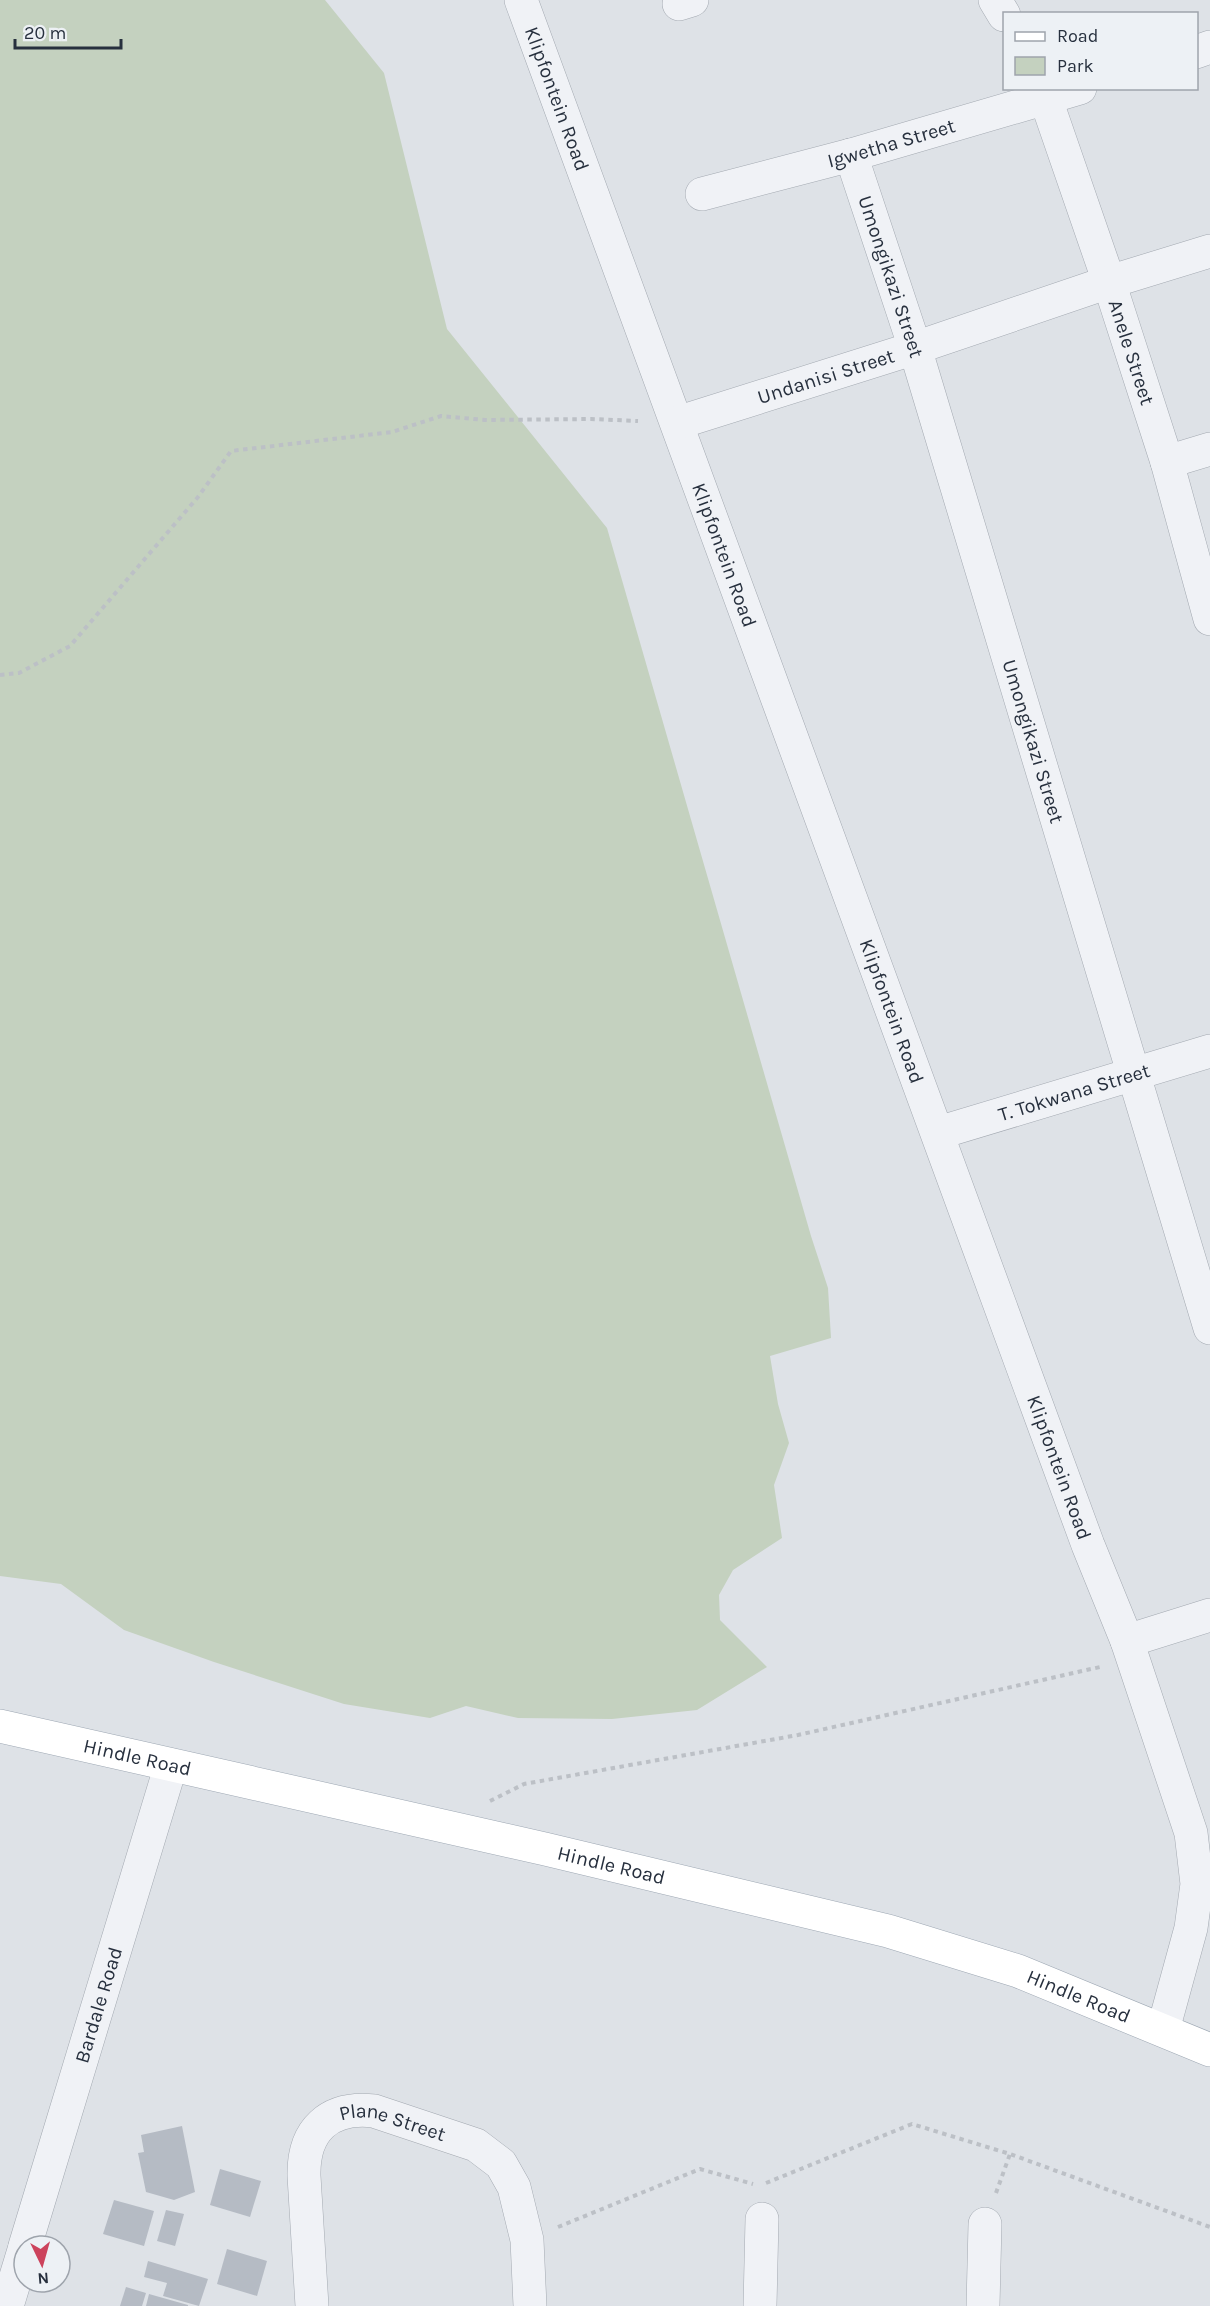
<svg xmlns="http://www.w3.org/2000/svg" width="1210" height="2306" viewBox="0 0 1210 2306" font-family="Karla,sans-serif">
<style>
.green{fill:#c4d1bf}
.building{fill:#b5bbc4}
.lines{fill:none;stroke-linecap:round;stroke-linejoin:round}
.minor-casing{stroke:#a3a9b1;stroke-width:34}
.major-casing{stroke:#9da7b3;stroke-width:34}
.path{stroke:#bcc0c6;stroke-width:4;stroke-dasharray:4.5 4.5;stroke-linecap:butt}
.minor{stroke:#f0f2f6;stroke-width:33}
.major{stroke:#fff;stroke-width:33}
.labels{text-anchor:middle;stroke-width:5;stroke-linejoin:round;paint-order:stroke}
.street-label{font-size:20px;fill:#27303e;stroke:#edf1f5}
</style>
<rect width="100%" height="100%" fill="#dee2e7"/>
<polygon class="green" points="0,0 325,0 384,73 447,329 607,528 811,1236 828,1288 831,1338 770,1356 778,1404 789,1443 774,1485 782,1538 733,1570 719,1595 720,1620 767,1667 697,1710 612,1719 518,1718 466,1706 430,1718 344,1704 214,1662 124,1630 61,1584 0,1576"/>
<g class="building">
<polygon points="182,2126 195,2192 174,2200 146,2192 138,2153 144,2152 141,2135"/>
<polygon points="220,2169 261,2181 250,2217 210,2205"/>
<polygon points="114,2200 154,2211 144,2246 103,2234"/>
<polygon points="166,2210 184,2214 175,2246 157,2241"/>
<polygon points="227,2249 267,2261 257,2296 217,2284"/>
<polygon points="148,2261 208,2279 199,2306 163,2296 167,2283 144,2277"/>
<polygon points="126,2287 146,2293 142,2306 120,2306"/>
<polygon points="149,2294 188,2305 188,2306 146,2306"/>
</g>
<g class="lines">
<g class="minor-casing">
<g id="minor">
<path id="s1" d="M 521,0 L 1088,1545 L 1127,1641 L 1191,1833 L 1197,1884 L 1191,1928 L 1163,2030"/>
<polyline points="995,0 1004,15"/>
<polyline points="679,4 692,0"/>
<polyline points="1196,52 1210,47"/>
<path id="s2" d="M 1042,88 L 1109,282 L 1167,462 L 1210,619"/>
<path id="s3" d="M 851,155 L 915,348 L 1210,1328"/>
<path id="s4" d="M 702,194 L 851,155 L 1080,88"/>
<path id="s5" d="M 677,423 L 915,348 L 1109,282 L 1210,251"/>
<polyline points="1167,462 1210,449"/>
<path id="s6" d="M 938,1133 L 1210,1051"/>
<polyline points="1127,1641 1210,1615"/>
<path id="s7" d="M 25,2246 L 171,1765"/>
<polyline points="7,2306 24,2250"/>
<path id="s8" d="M 312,2306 L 304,2176 C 303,2130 329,2106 374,2111 L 476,2145 L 501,2164 L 514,2187 L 527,2240 L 530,2306"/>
<polyline points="760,2306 762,2219"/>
<polyline points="983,2306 985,2224"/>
</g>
</g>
<g class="major-casing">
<g id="major">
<path id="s9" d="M 0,1726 L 545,1849 L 888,1931 L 1018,1971 L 1210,2050"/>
</g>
</g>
<g class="path">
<polyline points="0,675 19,673 70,646 198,497 231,451 392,432 441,416 485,420 591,419 638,421"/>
<polyline points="490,1801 524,1784 798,1735 1100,1667"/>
<polyline points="766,2183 912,2124 1010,2154 1210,2227"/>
<polyline points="996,2193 1010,2154"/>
<polyline points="558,2227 700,2169 753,2184"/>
</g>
<use href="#minor" class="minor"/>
<use href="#major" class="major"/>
</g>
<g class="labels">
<g class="street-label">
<text dy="7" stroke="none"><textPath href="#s1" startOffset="105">Klipfontein Road</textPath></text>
<text dy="7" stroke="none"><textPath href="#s4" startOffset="196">Igwetha Street</textPath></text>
<text dy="7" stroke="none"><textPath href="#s3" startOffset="128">Umongikazi Street</textPath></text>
<text dy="7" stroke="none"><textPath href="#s2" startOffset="279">Anele Street</textPath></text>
<text dy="7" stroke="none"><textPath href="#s5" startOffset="156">Undanisi Street</textPath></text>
<text dy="7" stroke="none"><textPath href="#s1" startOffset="591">Klipfontein Road</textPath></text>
<text dy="7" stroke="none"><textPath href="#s3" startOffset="614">Umongikazi Street</textPath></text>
<text dy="7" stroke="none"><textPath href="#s1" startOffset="1077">Klipfontein Road</textPath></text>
<text dy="7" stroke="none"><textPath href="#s6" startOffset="142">T. Tokwana Street</textPath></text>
<text dy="7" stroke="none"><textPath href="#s1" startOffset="1563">Klipfontein Road</textPath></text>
<text dy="7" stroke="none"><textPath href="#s9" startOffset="141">Hindle Road</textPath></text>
<text dy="7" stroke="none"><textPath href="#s9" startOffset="627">Hindle Road</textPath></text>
<text dy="7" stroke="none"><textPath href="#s9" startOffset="1113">Hindle Road</textPath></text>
<text dy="7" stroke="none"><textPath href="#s7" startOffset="252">Bardale Road</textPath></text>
<text dy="7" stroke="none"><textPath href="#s8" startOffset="262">Plane Street</textPath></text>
</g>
</g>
<rect x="1003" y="12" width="195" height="78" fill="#edf1f5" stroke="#9ea4ac" stroke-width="1.5"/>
<rect x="1015" y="32" width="30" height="9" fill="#ffffff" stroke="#9ea4ac" stroke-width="1.5"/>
<text x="1057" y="42" font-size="18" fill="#27303e">Road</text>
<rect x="1015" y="57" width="30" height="18" fill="#c4d1bf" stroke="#9ea4ac" stroke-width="1.5"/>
<text x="1057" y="72" font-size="18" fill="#27303e">Park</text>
<g transform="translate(42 2264) rotate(175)"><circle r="28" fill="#edf1f5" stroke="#9ea4ac" stroke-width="1.5"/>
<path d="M0-4.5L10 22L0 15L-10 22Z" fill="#cc435c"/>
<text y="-9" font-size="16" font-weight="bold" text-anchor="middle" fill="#27303e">N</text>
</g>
<path d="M15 39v9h106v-9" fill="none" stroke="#27303e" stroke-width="3"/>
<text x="24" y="39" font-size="18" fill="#27303e" stroke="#edf1f5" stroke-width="4.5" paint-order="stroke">20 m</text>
</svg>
